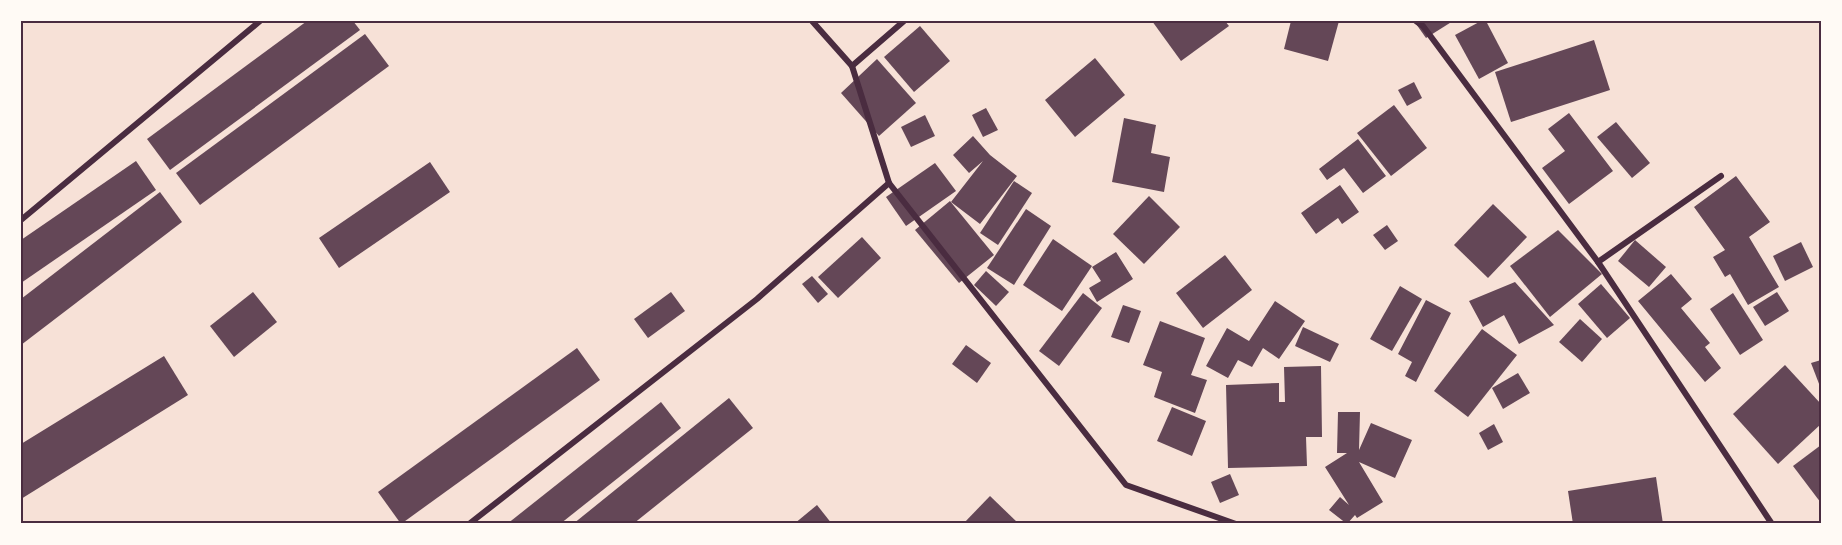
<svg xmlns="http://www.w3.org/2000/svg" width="1842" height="545" viewBox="0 0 1842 545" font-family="Jost,sans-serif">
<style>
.building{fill:#644757}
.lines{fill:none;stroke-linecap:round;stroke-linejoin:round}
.minor{stroke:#4a2c40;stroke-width:6}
.neatline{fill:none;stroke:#4a2c40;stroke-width:2}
</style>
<rect width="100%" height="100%" fill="#f7e1d7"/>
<g class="building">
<polygon points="307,21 353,21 360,30 170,170 147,139"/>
<polygon points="1152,21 1225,21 1229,26 1181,61"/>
<polygon points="1291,21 1339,21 1328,61 1284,49"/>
<polygon points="1414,21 1453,21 1426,38"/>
<polygon points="1481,21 1486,21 1508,63 1479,79 1455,35"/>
<polygon points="920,26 950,61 914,92 884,57"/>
<polygon points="365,34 389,66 200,205 176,173"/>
<polygon points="1594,40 1610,90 1511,122 1495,72"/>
<polygon points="1095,58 1125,95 1075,137 1045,100"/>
<polygon points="877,59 916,103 879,136 841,93"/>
<polygon points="1414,82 1422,98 1407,106 1398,90"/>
<polygon points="1394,105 1427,148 1391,176 1357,133"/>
<polygon points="986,108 998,130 983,137 972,115"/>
<polygon points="1569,113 1613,171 1569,204 1542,168 1565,151 1548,129"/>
<polygon points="925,115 935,136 911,147 901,127"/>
<polygon points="1124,118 1156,125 1151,153 1170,157 1164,192 1112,182"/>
<polygon points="1616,122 1650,163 1632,178 1597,137"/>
<polygon points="973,136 990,155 1017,176 980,224 951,202 983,161 969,173 953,155"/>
<polygon points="1358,139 1386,176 1363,193 1344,168 1327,180 1319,169"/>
<polygon points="136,161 156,190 21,283 21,240"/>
<polygon points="430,162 450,192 339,268 319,238"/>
<polygon points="935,163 956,191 906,226 886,197"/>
<polygon points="1736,176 1770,222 1749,237 1779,287 1748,305 1730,274 1725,277 1713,257 1725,250 1694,207"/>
<polygon points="1014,181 1032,193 998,245 980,233"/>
<polygon points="1340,185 1359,212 1342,224 1338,218 1316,234 1301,213"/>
<polygon points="160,192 182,222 21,345 21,299"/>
<polygon points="1149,196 1180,227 1144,264 1113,234"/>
<polygon points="950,201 994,255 959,283 915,230"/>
<polygon points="1493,204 1527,237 1488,278 1454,245"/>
<polygon points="1026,209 1051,226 1014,285 987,268"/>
<polygon points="1387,225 1398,241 1385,250 1373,235"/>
<polygon points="1558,230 1602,274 1550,317 1510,266"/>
<polygon points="862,237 881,258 838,298 818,277"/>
<polygon points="1053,239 1092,266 1062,311 1023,285"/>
<polygon points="1635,240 1666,267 1649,287 1618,261"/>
<polygon points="1801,242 1813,267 1785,281 1773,256"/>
<polygon points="1116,252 1133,279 1097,302 1089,288 1101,281 1092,267"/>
<polygon points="1225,255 1252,290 1203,328 1176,293"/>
<polygon points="986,271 1009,292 996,306 974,285"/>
<polygon points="1671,274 1692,299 1681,308 1710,343 1705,347 1721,368 1705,382 1638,301"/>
<polygon points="812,276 828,294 818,303 802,284"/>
<polygon points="1515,282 1554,325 1519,344 1504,315 1483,327 1469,301"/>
<polygon points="1601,284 1630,318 1607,338 1578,304"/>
<polygon points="1400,286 1422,299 1392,351 1370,339"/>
<polygon points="253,292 277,322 234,357 210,326"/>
<polygon points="671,292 685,311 648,338 634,319"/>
<polygon points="1777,292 1789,311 1765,326 1753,307"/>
<polygon points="1083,293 1102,308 1059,366 1039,351"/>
<polygon points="1733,293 1763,340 1740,355 1710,309"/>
<polygon points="1426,300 1451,313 1416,382 1405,376 1412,362 1398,354"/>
<polygon points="1275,301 1305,321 1279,359 1263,348 1252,367 1238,360 1228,378 1206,366 1227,328 1249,341"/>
<polygon points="1123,305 1141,311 1129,343 1111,337"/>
<polygon points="1580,319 1602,339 1582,362 1559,342"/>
<polygon points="1160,321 1205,338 1191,375 1207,380 1195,413 1154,397 1162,372 1143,365"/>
<polygon points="1303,327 1339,344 1330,362 1295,346"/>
<polygon points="1482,329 1517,355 1468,417 1434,391"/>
<polygon points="966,345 991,363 977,383 952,364"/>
<polygon points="577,348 600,380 401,524 378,492"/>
<polygon points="164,356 188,395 21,499 21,444"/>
<polygon points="1821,360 1821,389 1811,363"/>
<polygon points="1785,365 1821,404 1821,424 1778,464 1733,414"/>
<polygon points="1321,366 1322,437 1306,437 1307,466 1228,468 1226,385 1279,383 1279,402 1285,402 1284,367"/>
<polygon points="1518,373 1530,393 1503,409 1492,388"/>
<polygon points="729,398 753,428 633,524 573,524"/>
<polygon points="661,402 681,428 560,524 507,524"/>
<polygon points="1172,407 1206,421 1192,456 1157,441"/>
<polygon points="1338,412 1360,412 1359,450 1371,423 1412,440 1395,478 1359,462 1383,502 1357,518 1355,515 1347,524 1329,510 1340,497 1349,505 1325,467 1347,453 1337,453"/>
<polygon points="1494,424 1503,442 1488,450 1479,433"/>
<polygon points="1821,445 1821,503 1793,466"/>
<polygon points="1230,474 1239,495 1220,503 1211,482"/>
<polygon points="1656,477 1663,524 1573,524 1568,491"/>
<polygon points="990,496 1019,524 963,524"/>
<polygon points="817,505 832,524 794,524"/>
</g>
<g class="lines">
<g class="minor">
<polyline points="812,21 852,66 889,183 1126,485 1236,524"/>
<polyline points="1416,21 1423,26 1598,262 1772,524"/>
<polyline points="852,66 904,21"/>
<polyline points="21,220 260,21"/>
<polyline points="1598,262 1721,176"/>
<polyline points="469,524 757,299 889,183"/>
</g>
</g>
<rect width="1842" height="545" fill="none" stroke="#fffaf5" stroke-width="45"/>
<rect x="22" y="22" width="1798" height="500" class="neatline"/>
</svg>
